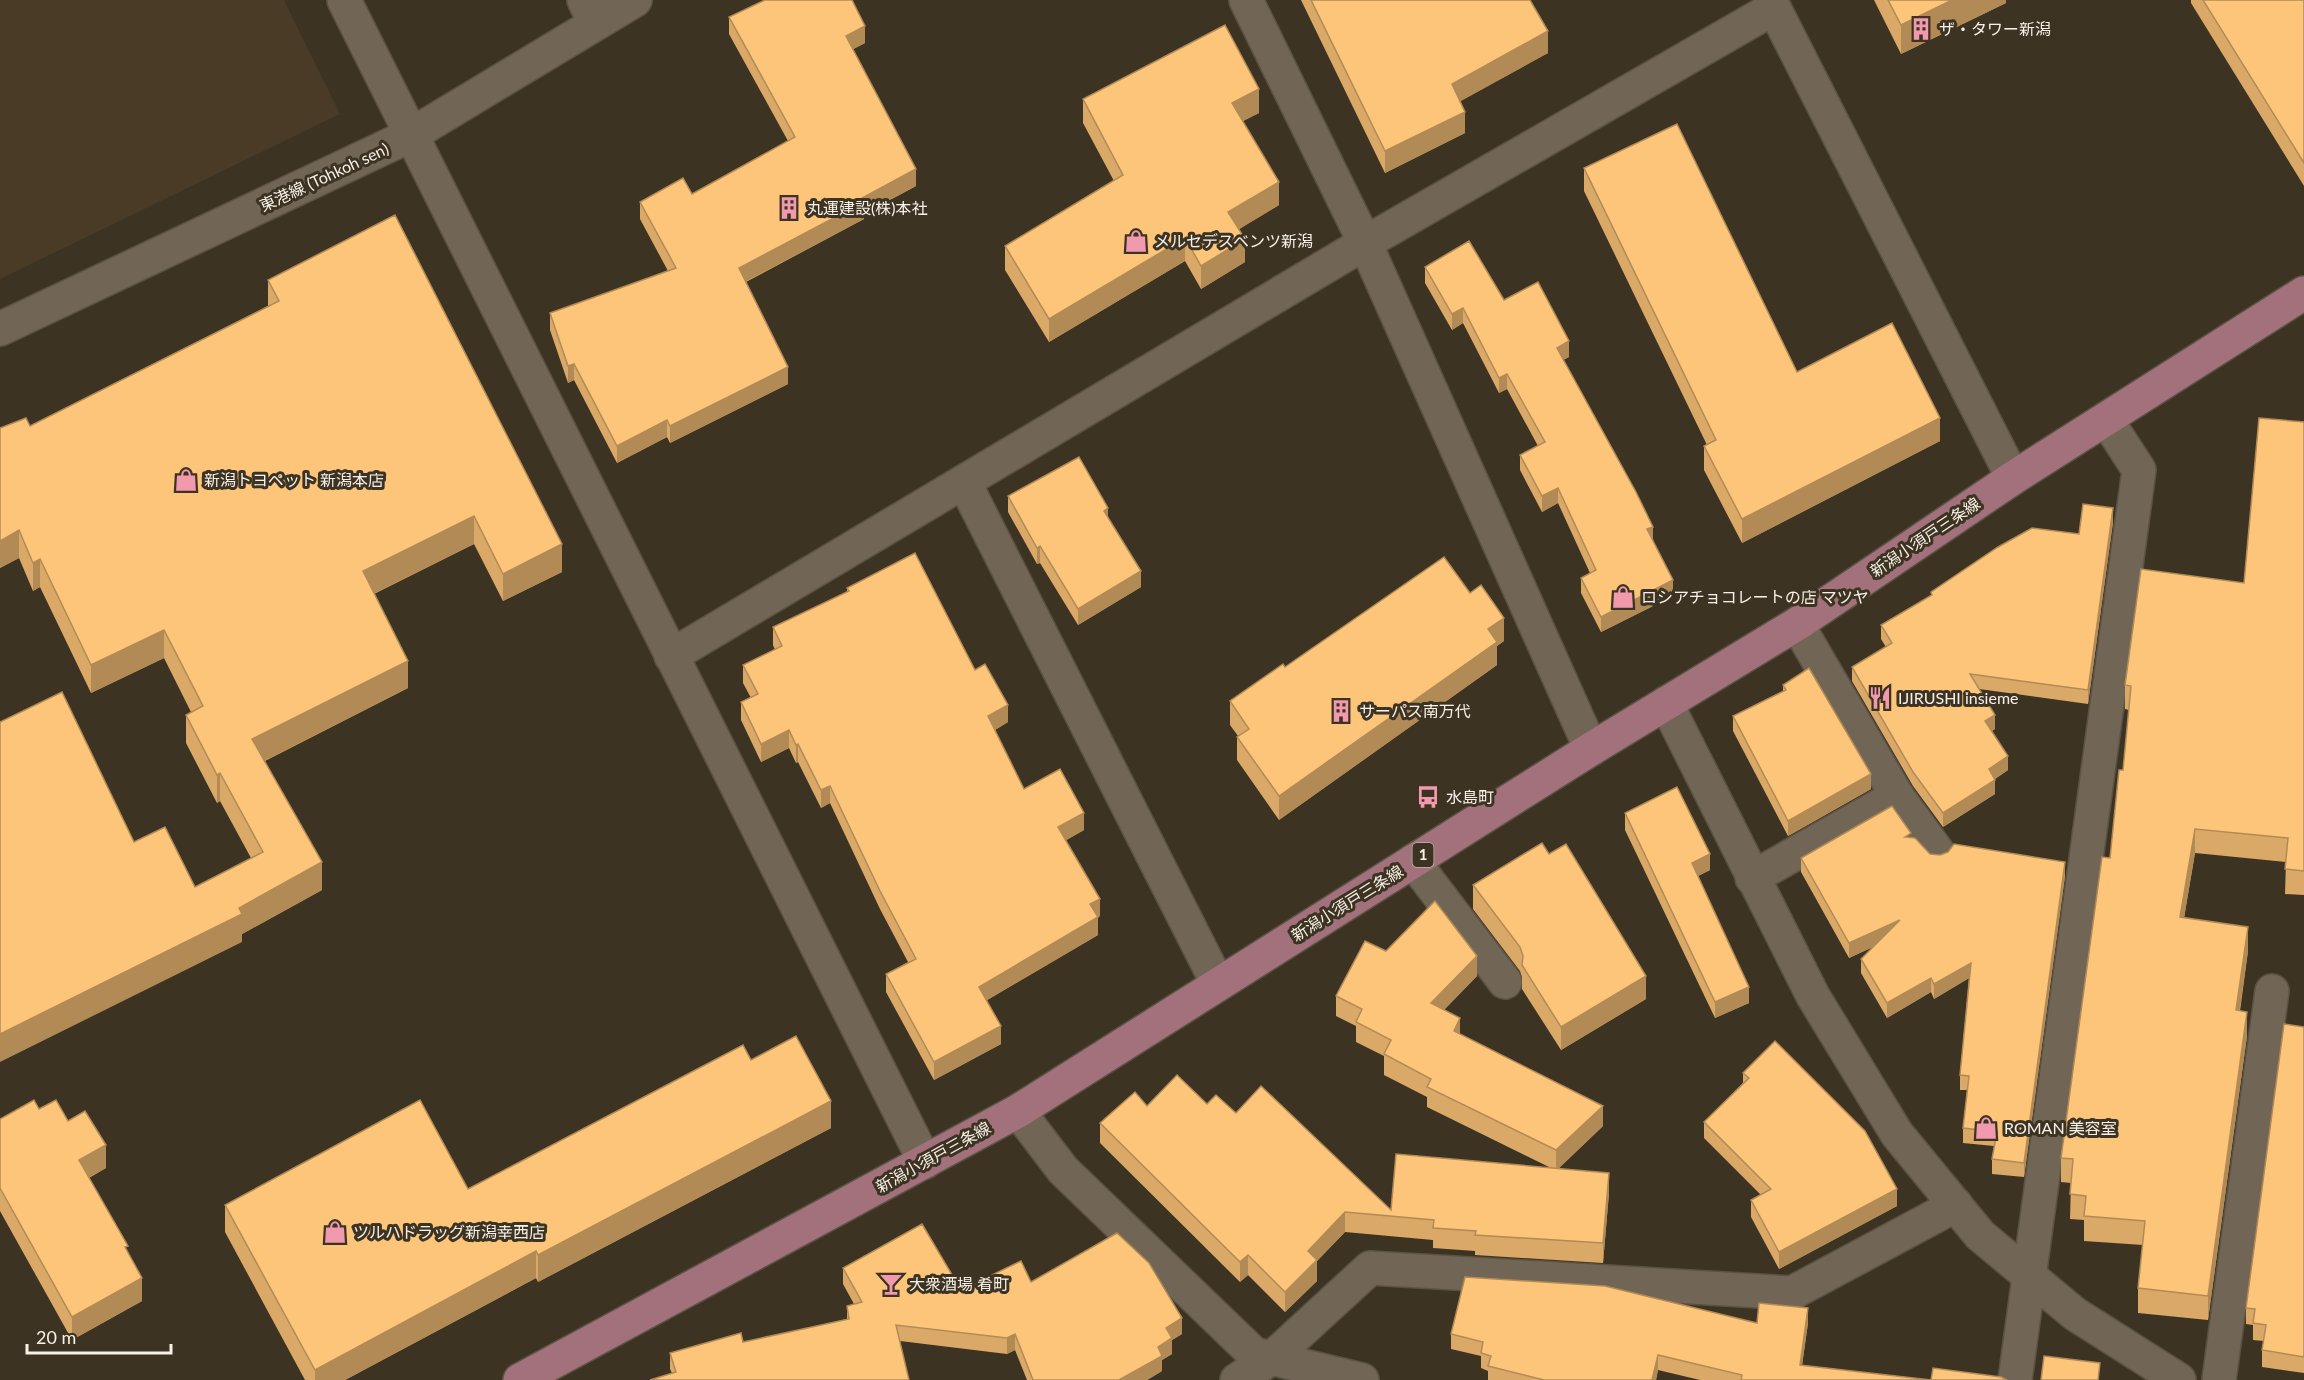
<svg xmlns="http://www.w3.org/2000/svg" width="2304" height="1380" viewBox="0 0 2304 1380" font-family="Lato,'Noto Sans JP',sans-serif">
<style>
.built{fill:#493b25}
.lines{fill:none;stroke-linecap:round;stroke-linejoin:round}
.street-casing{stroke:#5b5244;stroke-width:36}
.secondary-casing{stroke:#5b5244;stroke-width:36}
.primary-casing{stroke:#5b5244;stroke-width:36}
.street{stroke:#716655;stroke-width:33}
.secondary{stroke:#716655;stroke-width:33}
.primary{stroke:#a2717b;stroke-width:33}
.wall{fill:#daa968}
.shaded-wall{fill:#b18a55}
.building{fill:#fdc579;stroke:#b18a55;stroke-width:1.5}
.labels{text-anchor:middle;stroke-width:6;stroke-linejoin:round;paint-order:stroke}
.shield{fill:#3d3323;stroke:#c0b8ac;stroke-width:1.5}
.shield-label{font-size:15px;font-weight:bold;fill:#f8f1e7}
.poi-label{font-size:16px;fill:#f8f1e7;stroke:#3d3323;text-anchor:start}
.street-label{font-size:16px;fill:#f8f1e7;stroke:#3d3323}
</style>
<rect width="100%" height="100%" fill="#3d3323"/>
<polygon class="built" points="0,0 284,0 340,114 0,279"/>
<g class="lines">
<g class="street-casing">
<g id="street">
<polyline points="344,0 925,1162"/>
<polyline points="584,0 595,23"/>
<polyline points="1246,0 1365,243 1591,749"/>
<polyline points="1770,0 2013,478"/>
<polyline points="964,482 1218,984"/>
<polyline points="1797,624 1897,796 1937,851"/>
<polyline points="671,656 1365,243 1774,8"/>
<polyline points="1666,703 1813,996 1897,1134 1980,1235 2075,1314 2179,1380"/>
<polyline points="1413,861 1505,982"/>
<polyline points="1752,878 1897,796"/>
<polyline points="1018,1111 1063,1170 1254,1354 1362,1380"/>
<polyline points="1237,1380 1272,1358 1370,1268 1792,1293 1956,1205"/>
<polyline points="2015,1380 2139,470 2106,419"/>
<polyline points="2219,1380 2272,991"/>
</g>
</g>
<g class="secondary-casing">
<polyline id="secondary" points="0,329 411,135 635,0"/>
</g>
<g class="primary-casing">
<polyline id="primary" points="520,1380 1018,1111 1591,749 1797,624 2013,478 2304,293"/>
</g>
<use href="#street" class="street"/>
<use href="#secondary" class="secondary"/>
<use href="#primary" class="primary"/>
</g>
<g class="wall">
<polygon points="1301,0 1530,0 1548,53 1460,101 1465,133 1385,173"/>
<polygon points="1874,0 2006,0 2006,3 1901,54"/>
<polygon points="2191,0 2304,0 2304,186 2191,3"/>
<polygon points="729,17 865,43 853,49 916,186 864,214 864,219 746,282 788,384 670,443 667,437 617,463 574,380 568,383 550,330 550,313 668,271 640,219 640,202 692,194 788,141 729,34"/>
<polygon points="1083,99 1259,113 1242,121 1279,205 1239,229 1245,262 1201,289 1185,261 1049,342 1005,270 1005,246 1114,181 1083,123"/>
<polygon points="1584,168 1797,372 1940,441 1742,543 1704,470 1704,446 1707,445 1584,191"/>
<polygon points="1425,267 1504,300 1569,357 1563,360 1653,540 1673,596 1601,632 1581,593 1581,578 1590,573 1558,503 1542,512 1520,470 1520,455 1538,446 1507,389 1499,393 1463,323 1452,330 1425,283"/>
<polygon points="268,280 562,572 503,601 474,544 374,594 408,688 265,761 322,890 242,934 242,942 134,842 195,887 251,858 220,801 217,803 186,743 186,715 191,712 164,658 91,693 40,587 33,591 19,558 0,568 0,428 30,426 268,306"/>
<polygon points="2304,422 2304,895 2285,894 2286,862 2195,853 2184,918 2248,951 2240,1011 2247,1036 2208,1320 2138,1313 2138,1288 2143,1245 2084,1241 2084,1220 2070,1219 2071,1183 2061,1182 2061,1158 2110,858 2123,770 2129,710 2125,709 2125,685 2244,583"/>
<polygon points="1008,496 1108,517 1141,587 1078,625 1040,563 1037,564 1008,512"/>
<polygon points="2113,522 2088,704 1979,689 1995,729 1992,731 2008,770 1995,779 1995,794 1943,827 1913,786 1852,681 1852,667 1886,647 1881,639 1881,625 1931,596 1931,592 2079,534"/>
<polygon points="847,588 975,670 1008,722 995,730 1024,789 1084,830 1066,840 1100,916 1098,917 1098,935 987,1000 1001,1044 934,1080 886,992 886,974 908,962 880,909 830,803 821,808 798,762 796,763 789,748 761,762 741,720 741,702 751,698 743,683 743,665 775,650 773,645 773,627 847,592"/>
<polygon points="1504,641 1497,646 1497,665 1279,820 1237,760 1237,737 1238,736 1230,725 1230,701 1285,667"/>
<polygon points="1783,685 1871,789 1788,836 1733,731 1733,716 1783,691"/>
<polygon points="1625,813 1710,870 1698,876 1749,1003 1715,1018 1625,830"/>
<polygon points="1911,838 1930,854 2065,876 2024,1177 1992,1174 1992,1159 1994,1146 1963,1143 1963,1128 1967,1090 1960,1090 1960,1075 1969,978 1934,999 1931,992 1887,1018 1861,973 1861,959 1873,947 1849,958 1801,872 1801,858"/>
<polygon points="1473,885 1646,999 1561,1050 1522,989 1522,977 1520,971 1473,909"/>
<polygon points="1386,951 1477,976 1444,1010 1460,1034 1603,1126 1559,1168 1609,1193 1603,1263 1475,1255 1475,1251 1433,1248 1433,1240 1345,1232 1317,1261 1317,1281 1285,1312 1248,1275 1240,1282 1100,1143 1100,1123 1147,1106 1207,1104 1236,1113 1391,1210 1549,1167 1427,1107 1427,1097 1384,1075 1384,1056 1356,1042 1356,1026 1336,1016 1336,996"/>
<polygon points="2304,1027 2304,1373 2262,1367 2262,1350 2264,1341 2253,1340 2253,1325 2246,1324 2246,1308"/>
<polygon points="751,1060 831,1128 538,1282 536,1278 345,1380 305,1380 225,1232 225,1205 468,1189"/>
<polygon points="1743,1073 1897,1206 1779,1269 1751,1217 1751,1200 1761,1195 1704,1138 1704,1122 1743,1083"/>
<polygon points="39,1109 68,1121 106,1168 89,1178 128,1252 142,1301 72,1340 0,1211 0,1119"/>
<polygon points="843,1268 961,1290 1031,1282 1182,1334 1172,1340 1172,1354 1162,1360 1162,1371 1147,1380 1027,1380 1015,1350 1007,1354 900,1341 672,1373 670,1369 670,1353 743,1342 847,1319 847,1306 854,1304 843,1284"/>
<polygon points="1757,1323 1808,1323 1802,1365 1931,1380 2007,1380 1700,1380 1658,1370 1656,1380 1488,1380 1488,1371 1481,1368 1481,1356 1451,1349 1451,1334"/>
</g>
<g class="shaded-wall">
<polygon points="1952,0 2006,0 2006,3 1901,54 1901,25"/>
<polygon points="865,26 865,43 846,53 846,36"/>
<polygon points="1548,31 1548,53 1452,106 1452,84"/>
<polygon points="1259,89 1259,113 1232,127 1232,103"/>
<polygon points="1465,112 1465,133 1385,173 1385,151"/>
<polygon points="916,169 916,186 864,214 864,219 739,285 739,268 862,198"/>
<polygon points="1279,182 1279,205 1228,236 1228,212"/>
<polygon points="1185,238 1185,261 1049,342 1049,319"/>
<polygon points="1245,239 1245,262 1201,289 1201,266"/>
<polygon points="1463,308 1463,323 1452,330 1452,314"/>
<polygon points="1569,341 1569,357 1557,363 1557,348"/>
<polygon points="574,364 574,380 568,383 568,366"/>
<polygon points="788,367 788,384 670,443 670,426"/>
<polygon points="1507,374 1507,389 1499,393 1499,378"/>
<polygon points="1940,418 1940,441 1742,543 1742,519"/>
<polygon points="667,420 667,437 617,463 617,446"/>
<polygon points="1558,488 1558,503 1542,512 1542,496"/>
<polygon points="1108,508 1108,525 1104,511"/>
<polygon points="2113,508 2113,522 2088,704 2088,690"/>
<polygon points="474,516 474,544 363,599 363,571"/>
<polygon points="1653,527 1653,542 1647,529"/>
<polygon points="19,530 19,558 0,568 0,541"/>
<polygon points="562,544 562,572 503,601 503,574"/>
<polygon points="1040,546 1040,563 1037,564 1037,548"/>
<polygon points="40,559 40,587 33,591 33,563"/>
<polygon points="1141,571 1141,587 1078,625 1078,609"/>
<polygon points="1673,580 1673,596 1601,632 1601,617"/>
<polygon points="1504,618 1504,641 1497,646 1497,665 1279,820 1279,796 1488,629"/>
<polygon points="164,630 164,658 91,693 91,665"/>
<polygon points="408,661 408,688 252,767 252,739"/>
<polygon points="1008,705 1008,722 988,734 988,716"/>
<polygon points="1995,715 1995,729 1985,735 1985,721"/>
<polygon points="789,730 789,748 761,762 761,744"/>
<polygon points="798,744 798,762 796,763 796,745"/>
<polygon points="2008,756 2008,770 1989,783 1989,769"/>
<polygon points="220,773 220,801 217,803 217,775"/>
<polygon points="1871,774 1871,789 1788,836 1788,821"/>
<polygon points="1995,780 1995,794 1943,827 1943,813"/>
<polygon points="830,786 830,803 821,808 821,790"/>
<polygon points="1084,813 1084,830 1058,845 1058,827"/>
<polygon points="2195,829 2195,853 2180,942 2180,917"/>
<polygon points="1710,854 1710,870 1692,879 1692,863"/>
<polygon points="322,862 322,890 242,934 242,942 0,1062 0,1034 239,908"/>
<polygon points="2065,862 2065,876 2024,1177 2024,1163"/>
<polygon points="1100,899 1100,916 1098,917 1098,935 979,1005 979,987 1090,904"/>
<polygon points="1900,920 1900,934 1849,958 1849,943"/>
<polygon points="2248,927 2248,951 2236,1035 2236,1010"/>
<polygon points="1477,956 1477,976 1431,1023 1431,1003"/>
<polygon points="1971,963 1971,977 1934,999 1934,984"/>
<polygon points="1646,976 1646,999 1561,1050 1561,1027"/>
<polygon points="1931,978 1931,992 1887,1018 1887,1003"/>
<polygon points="1749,987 1749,1003 1715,1018 1715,1002"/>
<polygon points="2247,1012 2247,1036 2208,1320 2208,1296"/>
<polygon points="1460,1018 1460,1039 1454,1031"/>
<polygon points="1001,1026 1001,1044 934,1080 934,1062"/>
<polygon points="831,1101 831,1128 538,1282 538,1255"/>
<polygon points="1603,1106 1603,1126 1556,1171 1556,1150"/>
<polygon points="106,1145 106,1168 79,1183 79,1160"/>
<polygon points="1609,1173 1609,1193 1603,1263 1603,1243"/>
<polygon points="1897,1189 1897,1206 1779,1269 1779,1252"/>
<polygon points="1345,1212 1345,1232 1317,1261 1317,1281 1285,1312 1285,1292 1308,1251"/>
<polygon points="536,1251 536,1278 345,1380 315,1380 315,1370"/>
<polygon points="1248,1255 1248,1275 1240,1282 1240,1262"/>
<polygon points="142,1278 142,1301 72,1340 72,1317"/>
<polygon points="1808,1308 1808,1323 1800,1380 1800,1365"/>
<polygon points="1182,1318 1182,1334 1172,1340 1172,1354 1162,1360 1162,1371 1147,1380 1119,1380 1158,1347 1166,1328"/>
<polygon points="1015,1334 1015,1350 1007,1354 1007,1338"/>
<polygon points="1658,1355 1658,1370 1656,1380 1652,1380"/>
</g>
<g class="building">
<polygon points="765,0 852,0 865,26 846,36 916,169 862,198 864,202 739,268 788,367 670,426 667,420 617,446 574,364 568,366 550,313 676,268 640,202 683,178 692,194 795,137 729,17"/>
<polygon points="1311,0 1530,0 1548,31 1452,84 1465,112 1385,151"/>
<polygon points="1888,0 1952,0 1901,25"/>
<polygon points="2203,0 2304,0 2304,163"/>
<polygon points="1225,25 1259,89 1232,103 1279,182 1228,212 1245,239 1201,266 1185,238 1049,319 1005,246 1123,175 1083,99"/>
<polygon points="1677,124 1797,372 1892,323 1940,418 1742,519 1704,446 1716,440 1584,168"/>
<polygon points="395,215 562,544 503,574 474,516 363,571 408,661 252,739 322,862 239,908 242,914 0,1034 0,722 62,692 134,842 165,827 195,887 263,852 220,773 217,775 186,715 203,706 164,630 91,665 40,559 33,563 19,530 0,541 0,428 26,418 30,426 279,301 268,280"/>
<polygon points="1469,241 1504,300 1538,282 1569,341 1557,348 1636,492 1653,527 1647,529 1673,580 1601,617 1581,578 1596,570 1558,488 1542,496 1520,455 1545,442 1507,374 1499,378 1463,308 1452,314 1425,267"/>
<polygon points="2259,418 2304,422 2304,871 2285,869 2288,838 2195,829 2180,917 2248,927 2236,1010 2247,1012 2208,1296 2138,1288 2145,1221 2084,1216 2086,1196 2070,1194 2073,1159 2061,1158 2102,857 2110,858 2119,770 2123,770 2131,686 2125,685 2141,569 2244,583"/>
<polygon points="1079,457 1108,508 1104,511 1141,571 1078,609 1040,546 1037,548 1008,496"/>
<polygon points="2083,504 2113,508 2088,690 1970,674 1995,715 1985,721 2008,756 1989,769 1995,780 1943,813 1913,772 1852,667 1892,643 1881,625 1932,595 1931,592 1998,547 2032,528 2079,534"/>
<polygon points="915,553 975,670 985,664 1008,705 988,716 1024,789 1060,769 1084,813 1058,827 1100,899 1090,904 1098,917 979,987 1001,1026 934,1062 886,974 916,959 880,891 830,786 821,790 798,744 796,745 789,730 761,744 741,702 758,694 743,665 782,646 773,627 849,591 847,588"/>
<polygon points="1444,557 1470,593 1481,585 1504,618 1488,629 1497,642 1279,796 1237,737 1249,729 1230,701 1283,664 1285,667"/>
<polygon points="1809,668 1871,774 1788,821 1733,716 1786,690 1783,685"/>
<polygon points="1677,787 1710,854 1692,863 1749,987 1715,1002 1625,813"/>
<polygon points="1892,806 1911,833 1905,837 1915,838 1930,854 1940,855 1948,852 1954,844 2065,862 2024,1163 1992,1159 1997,1132 1963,1128 1969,1076 1960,1075 1971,963 1934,984 1931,978 1887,1003 1861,959 1900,920 1849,943 1801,858"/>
<polygon points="1542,843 1549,854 1566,844 1646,976 1561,1027 1522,965 1523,956 1520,947 1473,885"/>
<polygon points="1435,901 1477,956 1431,1003 1460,1018 1454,1031 1603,1106 1556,1150 1427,1087 1431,1079 1384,1054 1391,1040 1356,1022 1362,1009 1336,996 1365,941 1386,951"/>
<polygon points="2284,1024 2304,1027 2304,1357 2262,1350 2266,1325 2253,1323 2255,1309 2246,1308"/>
<polygon points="796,1036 831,1101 538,1255 536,1251 315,1370 225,1205 420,1100 468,1189 743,1045 751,1060"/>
<polygon points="1775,1041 1865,1131 1897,1189 1779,1252 1751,1200 1771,1189 1704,1122 1749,1078 1743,1073"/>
<polygon points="1177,1075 1207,1104 1216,1095 1236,1113 1261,1086 1391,1210 1396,1154 1609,1173 1603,1243 1475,1235 1476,1231 1433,1228 1434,1220 1345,1212 1308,1251 1317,1260 1285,1292 1248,1255 1240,1262 1100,1123 1135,1092 1147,1106"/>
<polygon points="34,1100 39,1109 56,1100 68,1121 85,1111 106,1145 79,1160 128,1246 125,1247 142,1278 72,1317 0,1188 0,1119"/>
<polygon points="922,1224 961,1290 1021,1261 1031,1282 1117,1233 1149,1263 1182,1318 1166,1328 1172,1338 1158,1347 1162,1356 1119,1380 1033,1380 1015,1334 1007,1338 896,1325 909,1380 650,1380 676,1372 670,1353 741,1333 743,1342 849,1319 847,1306 862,1302 843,1268"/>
<polygon points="1465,1277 1605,1286 1757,1323 1759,1303 1808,1308 1800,1365 1931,1380 1933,1368 2001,1377 2007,1380 1741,1380 1742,1375 1658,1355 1652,1380 1544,1380 1488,1366 1491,1356 1481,1353 1483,1342 1451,1334"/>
<polygon points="2044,1356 2100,1363 2098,1380 2041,1380"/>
</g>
<defs>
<g id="building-bare" transform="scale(1.8)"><path d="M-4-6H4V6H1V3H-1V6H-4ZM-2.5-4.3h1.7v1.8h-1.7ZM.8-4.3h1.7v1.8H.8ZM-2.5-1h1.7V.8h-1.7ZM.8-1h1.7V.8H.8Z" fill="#f29aad" stroke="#3d3323" stroke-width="2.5" paint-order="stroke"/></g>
<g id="shop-bare" transform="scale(1.8)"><path d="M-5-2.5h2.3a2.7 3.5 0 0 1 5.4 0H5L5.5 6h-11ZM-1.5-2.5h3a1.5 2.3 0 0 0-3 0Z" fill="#f29aad" stroke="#3d3323" stroke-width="2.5" paint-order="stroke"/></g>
<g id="restaurant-bare" transform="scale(1.8)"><path d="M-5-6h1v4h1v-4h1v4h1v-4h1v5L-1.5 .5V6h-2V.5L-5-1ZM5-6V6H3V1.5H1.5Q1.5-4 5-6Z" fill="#f29aad" stroke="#3d3323" stroke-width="2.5" paint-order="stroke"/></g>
<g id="bus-bare" transform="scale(1.8)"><path d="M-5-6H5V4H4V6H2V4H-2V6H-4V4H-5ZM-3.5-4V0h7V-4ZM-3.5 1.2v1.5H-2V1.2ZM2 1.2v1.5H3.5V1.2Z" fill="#f29aad" stroke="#3d3323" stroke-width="2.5" paint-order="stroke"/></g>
<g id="bar-bare" transform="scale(1.8)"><path d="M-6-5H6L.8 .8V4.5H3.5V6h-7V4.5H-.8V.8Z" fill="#f29aad" stroke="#3d3323" stroke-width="2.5" paint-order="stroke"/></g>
</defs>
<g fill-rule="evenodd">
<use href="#building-bare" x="1921" y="29"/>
<use href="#building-bare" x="789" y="208"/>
<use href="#shop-bare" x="1136" y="241"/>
<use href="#shop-bare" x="186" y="480"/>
<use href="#shop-bare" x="1623" y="597"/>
<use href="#restaurant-bare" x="1880" y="698"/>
<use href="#building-bare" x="1341" y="711"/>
<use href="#bus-bare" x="1428" y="797"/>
<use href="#shop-bare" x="1986" y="1128"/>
<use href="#shop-bare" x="335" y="1232"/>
<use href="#bar-bare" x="891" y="1284"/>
</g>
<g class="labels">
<rect class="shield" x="1412.5" y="843" width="21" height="24" rx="4.5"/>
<g class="shield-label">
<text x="1423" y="860">1</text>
</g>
<g class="poi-label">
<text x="1939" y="35">ザ・タワー新潟</text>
<text x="807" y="214">丸運建設(株)本社</text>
<text x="1154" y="247">メルセデスベンツ新潟</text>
<text x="204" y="486">新潟トヨペット 新潟本店</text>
<text x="1641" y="603">ロシアチョコレートの店 マツヤ</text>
<text x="1898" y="704">IJIRUSHI insieme</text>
<text x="1359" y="717">サーパス南万代</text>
<text x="1446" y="803">水島町</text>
<text x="2004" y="1134">ROMAN 美容室</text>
<text x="353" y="1238">ツルハドラッグ新潟幸西店</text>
<text x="909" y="1290">大衆酒場 肴町</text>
</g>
<g class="street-label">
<text transform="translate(324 177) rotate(-25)" y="6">東港線 (Tohkoh sen)</text>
<text transform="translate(1925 537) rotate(-34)" y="6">新潟小須戸三条線</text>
<text transform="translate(1347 903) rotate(-32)" y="6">新潟小須戸三条線</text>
<text transform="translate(933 1157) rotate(-29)" y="6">新潟小須戸三条線</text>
</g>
</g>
<path d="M27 1344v9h144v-9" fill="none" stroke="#f8f1e7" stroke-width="3"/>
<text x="36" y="1344" font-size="18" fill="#f8f1e7" stroke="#3d3323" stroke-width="4.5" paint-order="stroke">20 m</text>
</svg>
